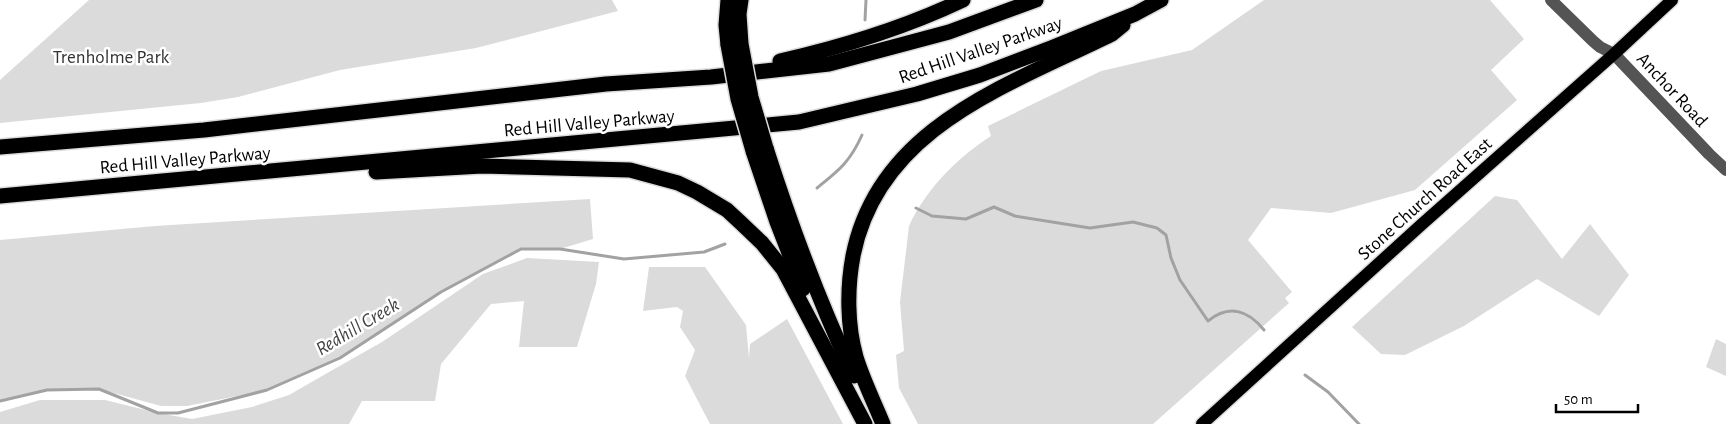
<svg xmlns="http://www.w3.org/2000/svg" width="1726" height="424" viewBox="0 0 1726 424" font-family="'Alegreya Sans',sans-serif">
<style>
.green{fill:#dbdbdb}
.lines{fill:none;stroke-linecap:round;stroke-linejoin:round}
.stream{stroke:#a2a2a2;stroke-width:3}
.major-casing{stroke:#dbdbdb;stroke-width:15}
.highway-casing{stroke:#dbdbdb;stroke-width:18}
.minor{stroke:#545454;stroke-width:12}
.major{stroke:#000;stroke-width:12}
.highway{stroke:#000;stroke-width:15}
.highway-bridge-casing{stroke:#dbdbdb;stroke-width:18;stroke-linecap:butt}
.highway-bridge{stroke:#000;stroke-width:15}
.labels{text-anchor:middle;stroke-width:5;stroke-linejoin:round;paint-order:stroke}
.street-label{font-size:19px;fill:#000;stroke:#fff}
.park-label{font-size:19px;fill:#323232;stroke:#fff}
.water-label{font-size:20px;font-style:italic;fill:#434343;stroke:#fff}
</style>
<rect width="100%" height="100%" fill="#fff"/>
<g class="green">
<polygon points="89,0 612,0 618,11 476,48 340,70 238,97 201,103 0,123 0,80"/>
<path d="M 1264,0 L 1490,0 L 1524,39 L 1491,70 L 1517,100 L 1415,190 L 1331,213 L 1271,208 L 1248,240 L 1292,292 L 1285,298 L 1289,303 L 1153,424 L 918,424 L 899,388 L 896,355 L 904,351 L 900,302 L 909,226 C 926,189 958,157 991,136 L 988,126 L 1101,71 L 1192,50 Z"/>
<polygon points="1495,196 1517,200 1562,259 1590,224 1629,275 1599,316 1537,279 1464,326 1405,355 1381,354 1352,327"/>
<polygon points="590,199 593,239 560,249 521,249 441,292 340,358 267,390 187,406 161,406 99,389 47,390 0,401 0,240 155,226"/>
<polygon points="527,258 599,262 596,284 577,347 519,347 524,301 491,304 441,364 435,401 362,401 349,424 0,424 0,412 40,400 105,400 158,413 192,419 252,407 289,395 329,372 382,342 483,274"/>
<polygon points="649,267 705,267 746,325 749,358 750,344 787,319 843,424 710,424 685,376 695,350 680,327 683,311 677,307 643,311"/>
<polygon points="1716,339 1726,344 1726,376 1706,367"/>
</g>
<g class="lines">
<g class="stream">
<polyline points="865,20 866,0"/>
<path d="M 817,188 C 839,170 850,162 862,135"/>
<path d="M 916,208 L 932,216 L 966,219 L 994,207 L 1015,216 L 1090,228 L 1133,222 L 1157,228 L 1166,235 L 1171,258 L 1180,280 L 1208,321 C 1229,304 1248,310 1264,330"/>
<polyline points="1305,375 1328,392 1359,424"/>
<polyline points="0,401 47,390 99,389 158,413 178,413 267,390 340,358 441,292 521,249 560,249 624,259 704,252 725,244"/>
</g>
<g class="major-casing">
<polyline id="major" points="1202,424 1421,225 1614,54 1672,0"/>
</g>
<g class="highway-casing">
<g id="highway">
<polyline points="741,0 739,14 741,44"/>
<polyline points="728,45 726,25 728,0"/>
<path d="M 780,61 C 842,47 904,28 963,0"/>
<polyline points="0,147 204,130 606,84 711,77 829,64 949,32 1036,0"/>
<path d="M 766,148 C 791,226 819,302 854,376"/>
<polyline points="753,151 777,222 803,289"/>
<polyline points="376,172 482,166 630,170 678,183 697,192 727,210 741,223 762,243 783,269 865,424"/>
<polyline points="0,196 799,122 917,94 980,75 1051,48 1135,14 1161,0"/>
<path d="M 883,424 C 874,402 863,380 856,357 C 847,325 847,288 853,256 C 878,127 1009,85 1112,34 L 1123,25"/>
</g>
</g>
<polyline class="minor" points="1551,0 1593,41 1600,47 1614,54 1709,154 1726,170"/>
<use href="#major" class="major"/>
<use href="#highway" class="highway"/>
<g class="highway-bridge-casing">
<g id="highway-bridge">
<polyline points="741,44 751,97 766,148"/>
<polyline points="728,45 738,99 753,151"/>
</g>
</g>
<use href="#highway-bridge" class="highway-bridge"/>
</g>
<g class="labels">
<g class="street-label">
<text transform="translate(980 49) rotate(-19)" y="7">Red Hill Valley Parkway</text>
<text transform="translate(1673 89) rotate(47)" y="7">Anchor Road</text>
<text transform="translate(589 122) rotate(-5)" y="7">Red Hill Valley Parkway</text>
<text transform="translate(185 159) rotate(-5)" y="7">Red Hill Valley Parkway</text>
<text transform="translate(1424 198) rotate(-42)" y="7">Stone Church Road East</text>
</g>
<g class="park-label">
<text x="111" y="63">Trenholme Park</text>
</g>
<g class="water-label">
<text transform="translate(357 326) rotate(-31)" y="7">Redhill Creek</text>
</g>
</g>
<path d="M1556 404v8h82v-8" fill="none" stroke="#000000" stroke-width="2.5"/>
<text x="1564" y="404" font-size="15" fill="#000000" stroke="#ffffff" stroke-width="4" paint-order="stroke">50 m</text>
</svg>
